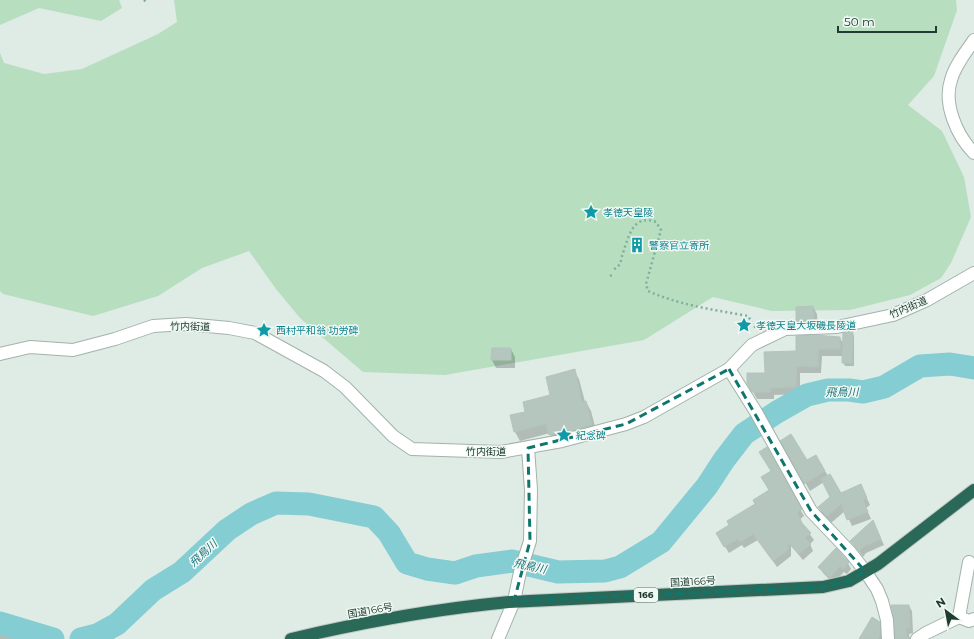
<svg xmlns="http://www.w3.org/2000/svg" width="974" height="639" viewBox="0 0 974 639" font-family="Montserrat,'Noto Sans JP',sans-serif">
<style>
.green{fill:#b7debf}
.shadow{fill:#0003}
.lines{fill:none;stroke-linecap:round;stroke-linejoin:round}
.river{stroke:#84cdd3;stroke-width:23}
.building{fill:#b5c6be;stroke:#b2c5bb}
.minor-casing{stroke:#a2b3ac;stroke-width:14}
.highway-casing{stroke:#c1c8c6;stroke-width:14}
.path{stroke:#7eb09d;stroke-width:2.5;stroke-dasharray:2 3;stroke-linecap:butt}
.minor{stroke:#fff;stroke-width:12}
.highway{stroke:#2a6958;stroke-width:12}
.marked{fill:none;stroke:#0f766e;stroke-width:3;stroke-dasharray:8 5;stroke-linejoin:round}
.labels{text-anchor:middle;stroke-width:3;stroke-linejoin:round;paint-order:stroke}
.shield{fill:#f0f8f3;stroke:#5e746c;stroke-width:1}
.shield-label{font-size:9px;font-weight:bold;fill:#203c32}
.culture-label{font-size:10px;fill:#0d838f;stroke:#f0f8f3;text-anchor:start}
.street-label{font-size:10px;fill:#203c32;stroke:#f0f8f3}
.water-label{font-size:11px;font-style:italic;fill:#18717a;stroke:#f0f8f3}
</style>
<rect width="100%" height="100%" fill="#dfebe5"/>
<g class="green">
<polygon points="0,0 119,0 122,8 101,21 39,8 0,25"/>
<polygon points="174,0 956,0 957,10 934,76 908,105 942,131 964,177 971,217 951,263 941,278 910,295 850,310 772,311 713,297 644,340 445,375 363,372 300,318 276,289 249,251 202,268 158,296 93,316 3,294 0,291 0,53 4,63 44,74 82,69 158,34 177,22"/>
</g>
<g class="shadow">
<polygon points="813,307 817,314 818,328 802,329 797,321"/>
<polygon points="852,332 854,336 854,366 845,366 843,362 844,356 822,356 821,373 800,373 800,394 774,395 774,399 757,399 748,383 766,374 797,352 840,338 844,345"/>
<polygon points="511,349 515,357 515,368 496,368 492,360"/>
<polygon points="574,371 579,379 585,402 586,402 591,411 597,434 555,444 550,433 520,441 515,432 526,413 551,395"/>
<polygon points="782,441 807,461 815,456 840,494 861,485 870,505 866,508 871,519 852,526 845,511 831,523 823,515 819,508 832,497 824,482 810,491"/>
<polygon points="766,448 804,516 800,519 803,525 814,540 810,544 813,551 803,560 791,546 791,556 777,567 758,540 744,548 742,545 729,553 717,534 731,525 757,504 770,491 772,471"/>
<polygon points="876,528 884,545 866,553 863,557 851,541"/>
<polygon points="848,563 851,569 847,574 844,572 833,583 823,573 820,567"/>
<polygon points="909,606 912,611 913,633 909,634 910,639 896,639 895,619"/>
<polygon points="879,622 883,629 883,639 860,639"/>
<polygon points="0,633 23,639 0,639"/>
</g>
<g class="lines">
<g class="river">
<polyline points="0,623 53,639"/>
<polyline points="81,639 97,635 117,624 153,590 182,572 227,530 251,514 276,503 309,504 374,517 389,533 407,563 427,569 455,573 476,566 512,561 558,572 605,571 620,567 661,542 707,486 724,460 744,434 777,412 807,395 828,390 849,390 863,392 884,387 920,366 950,364 974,368"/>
</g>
</g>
<g class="building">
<polygon points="813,306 814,320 796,321 796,307"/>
<polygon points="853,331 852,363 842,363 843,333"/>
<polygon points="815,335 840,337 840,349 818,349 818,367 797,366 796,387 770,388 770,392 752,392 747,383 747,373 765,373 764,352 796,351 796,336"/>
<polygon points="492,348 511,348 511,360 491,360"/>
<polygon points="575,369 582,402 586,401 592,425 560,434 559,433 549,435 546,424 514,432 510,415 525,412 523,402 550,395 546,377"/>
<polygon points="791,434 807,460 816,455 825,471 804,484 780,441"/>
<polygon points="767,447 802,509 797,512 802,523 811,533 805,538 811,544 799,554 788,542 788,550 773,561 753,534 740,542 738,539 724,547 716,533 729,525 727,521 755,504 753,500 769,490 761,477 771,471 759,452"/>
<polygon points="830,474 841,493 861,484 867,498 863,500 868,512 847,520 841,504 827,516 818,507 830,497 821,479"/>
<polygon points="873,520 881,539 863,547 859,551 850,541"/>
<polygon points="836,548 849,562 843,569 840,566 830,578 818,567"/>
<polygon points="891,605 909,605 910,628 906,628 908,639 895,639 894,619"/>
<polygon points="872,617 880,622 880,635 878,639 859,639"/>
</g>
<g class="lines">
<g class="minor-casing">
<g id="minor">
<path d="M 974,40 C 966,52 955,65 951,80 C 943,104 957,136 974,153"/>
<polyline points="0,354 30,347 73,350 115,339 153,326 186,324 229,328 255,333 324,371 345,387 393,436 412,449 501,452 562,441 626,424 644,417 729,369 752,345 785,329 837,327 893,315 927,300 974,273"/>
<polyline points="729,369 756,412 811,511 850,552 865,571 877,589 882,601 887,620 888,639"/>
<polyline points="959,617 969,621 974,619"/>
<polyline points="498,639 514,601 520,572 530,541 531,490 528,448"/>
<polyline points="917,639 926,633 959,617 969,562"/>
</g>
</g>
<g class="highway-casing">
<path id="highway" d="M 291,639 C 363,622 435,609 509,602 L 823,587 L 849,581 L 878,564 L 974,490"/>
</g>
<g class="path">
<polyline points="144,0 147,3"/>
<path d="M 614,269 C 616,268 618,267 619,265 C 621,263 621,259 622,256 C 628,239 632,213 656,222 L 661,230 L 646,284 L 648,291 C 679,305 715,310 748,316 L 757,330"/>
<polyline points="610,276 612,275"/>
</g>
<use href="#minor" class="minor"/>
<use href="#highway" class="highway"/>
</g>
<path class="marked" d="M 729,369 L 811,511 L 865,571 L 849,581 L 823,587 L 514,601 L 530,541 L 528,448 L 626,424 Z"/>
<defs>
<g id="sight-bare" transform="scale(1.2)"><path d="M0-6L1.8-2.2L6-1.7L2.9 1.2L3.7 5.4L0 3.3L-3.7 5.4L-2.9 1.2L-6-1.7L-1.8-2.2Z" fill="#0f9aa8" stroke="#f0f8f3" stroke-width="2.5" paint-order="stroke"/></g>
<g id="building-bare" transform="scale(1.2)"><path d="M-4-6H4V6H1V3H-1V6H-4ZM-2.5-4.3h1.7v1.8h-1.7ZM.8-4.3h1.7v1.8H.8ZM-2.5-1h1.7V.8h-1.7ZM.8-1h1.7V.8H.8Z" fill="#0f9aa8" stroke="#f0f8f3" stroke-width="2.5" paint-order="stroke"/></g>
</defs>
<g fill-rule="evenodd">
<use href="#sight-bare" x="591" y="212"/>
<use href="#building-bare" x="637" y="245"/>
<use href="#sight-bare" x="744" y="325"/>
<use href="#sight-bare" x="264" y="330"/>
<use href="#sight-bare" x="564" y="435"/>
</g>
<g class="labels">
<rect class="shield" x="634" y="588" width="24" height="14" rx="3"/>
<g class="shield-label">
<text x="646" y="598">166</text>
</g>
<g class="culture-label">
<text x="603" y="216">孝徳天皇陵</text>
<text x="649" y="249">警察官立寄所</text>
<text x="756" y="329">孝徳天皇大坂磯長陵道</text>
<text x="276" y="334">西村平和翁 功労碑</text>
<text x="576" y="439">紀念碑</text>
</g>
<g class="street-label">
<text transform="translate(908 307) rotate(-23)" y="4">竹内街道</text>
<text transform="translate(190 326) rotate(1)" y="4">竹内街道</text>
<text x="486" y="455">竹内街道</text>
<text transform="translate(693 581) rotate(-3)" y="4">国道166号</text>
<text transform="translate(370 610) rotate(-10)" y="4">国道166号</text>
</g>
<g class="water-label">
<text transform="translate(842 392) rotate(-1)" y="4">飛鳥川</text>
<text transform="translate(203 553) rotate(-43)" y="4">飛鳥川</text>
<text transform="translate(530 566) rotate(12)" y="4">飛鳥川</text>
</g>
</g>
<g transform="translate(946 611) rotate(328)" stroke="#f0f8f3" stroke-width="3" paint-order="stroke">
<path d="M0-3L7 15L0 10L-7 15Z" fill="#203c32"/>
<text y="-6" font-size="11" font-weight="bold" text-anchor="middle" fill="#203c32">N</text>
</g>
<path d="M838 26v6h98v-6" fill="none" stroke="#203c32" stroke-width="2"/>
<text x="844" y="26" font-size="12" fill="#203c32" stroke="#f0f8f3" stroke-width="3" paint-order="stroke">50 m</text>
</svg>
